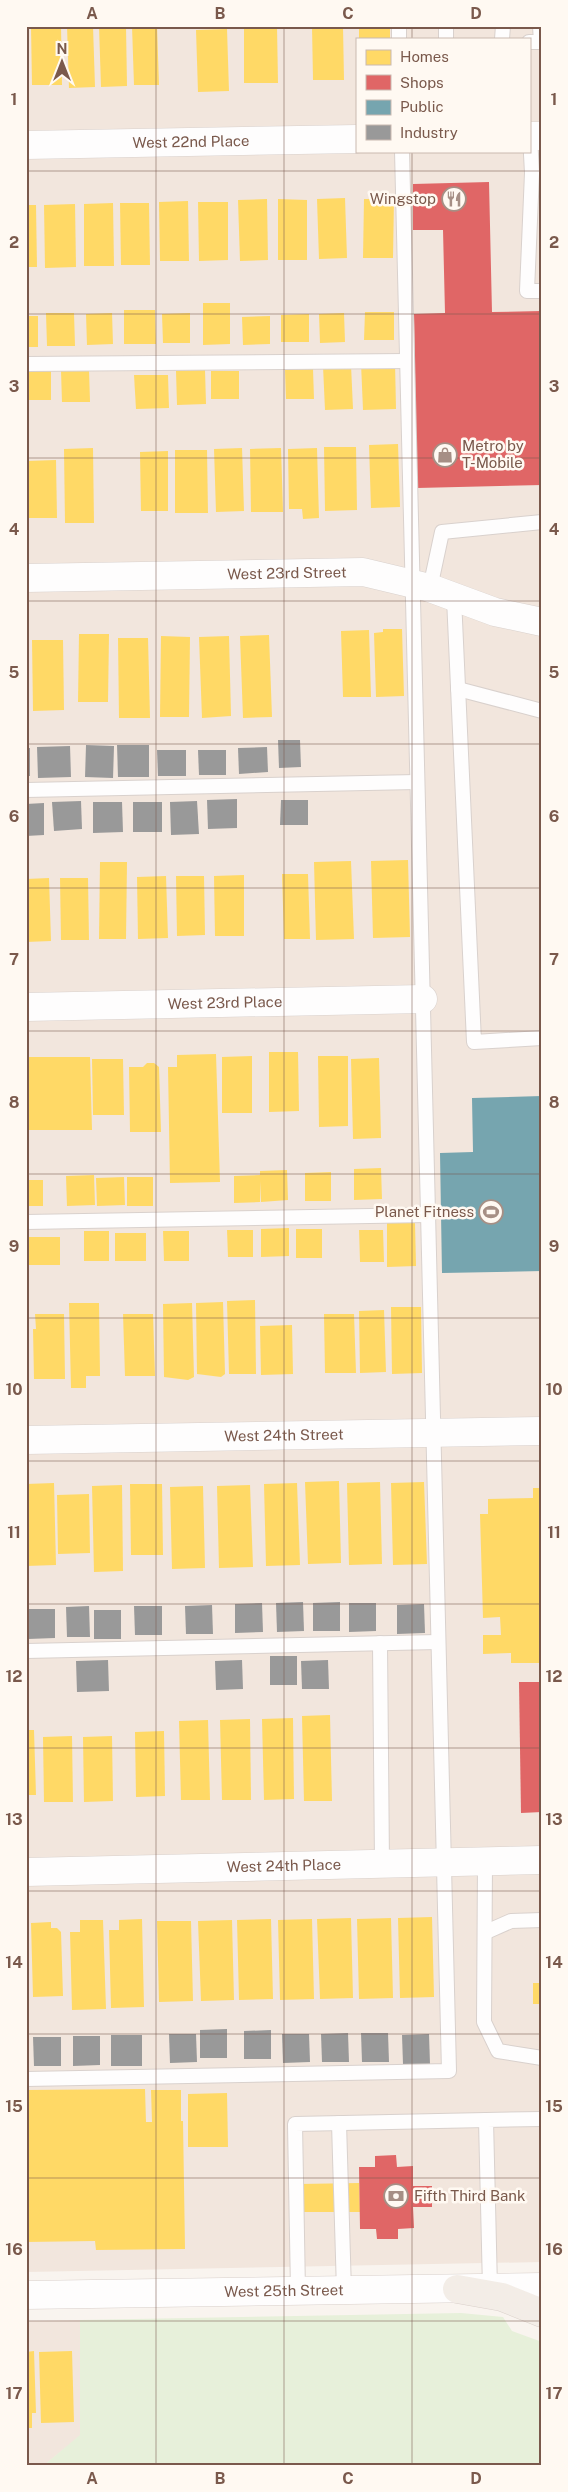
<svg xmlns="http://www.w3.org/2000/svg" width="568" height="2492" viewBox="0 0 568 2492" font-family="'Public Sans',sans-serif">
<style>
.residential{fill:#f2e6dd;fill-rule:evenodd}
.green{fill:#e7f0da}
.homes{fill:#ffd966}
.shops{fill:#e06666}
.public{fill:#76a5af}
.industry{fill:#999}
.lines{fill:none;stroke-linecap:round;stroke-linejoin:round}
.lane-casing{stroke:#d9d1cd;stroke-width:16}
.street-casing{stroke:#d9d1cd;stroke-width:29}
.secondary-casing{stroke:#d9d0cb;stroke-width:29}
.primary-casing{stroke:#dad0cb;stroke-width:29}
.lane{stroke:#fefdfd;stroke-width:14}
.street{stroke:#fefdfd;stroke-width:28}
.secondary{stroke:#fefdfd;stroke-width:28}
.primary{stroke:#f3ede7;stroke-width:28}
.grid{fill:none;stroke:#7a594c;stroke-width:1;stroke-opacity:0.55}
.labels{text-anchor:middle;stroke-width:5;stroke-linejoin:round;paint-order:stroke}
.street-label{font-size:15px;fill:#7a594c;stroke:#fff9f2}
.poi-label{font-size:15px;fill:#7a594c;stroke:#fff9f2;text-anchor:end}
.neatline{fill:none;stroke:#7a594c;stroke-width:2}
.grid-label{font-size:16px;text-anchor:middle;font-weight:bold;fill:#7a594c}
</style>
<rect width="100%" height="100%" fill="#f9f4ef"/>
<g class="residential">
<path d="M 26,26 L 542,26 L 542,2262 L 26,2272 ZM 357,39 L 529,39 L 529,151 L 357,151 Z"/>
<polygon points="80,2320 80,2436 43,2466 26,2466 26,2321"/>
</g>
<polygon class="green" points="461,2313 503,2317 512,2331 542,2342 542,2466 43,2466 80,2435 80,2320"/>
<g class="homes">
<polygon points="31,26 61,26 62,85 32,85"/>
<polygon points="67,26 93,26 95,87 69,88"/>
<polygon points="99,26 126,26 127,86 101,87"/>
<polygon points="132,26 157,26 159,85 134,85"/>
<polygon points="244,26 277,26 278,83 244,83"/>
<polygon points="312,26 343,26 344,80 313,80"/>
<rect x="359" y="26" width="31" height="13"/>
<polygon points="227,29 229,91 198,92 196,30"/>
<polygon points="345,198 347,258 319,259 317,199"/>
<polygon points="267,199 268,260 240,261 238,200"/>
<polygon points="278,199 307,200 307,260 278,260"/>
<polygon points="364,199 394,199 393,258 363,258"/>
<polygon points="188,201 189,261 160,261 159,202"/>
<polygon points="198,202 228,202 228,260 199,261"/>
<polygon points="113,203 114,266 84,266 84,204"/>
<polygon points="120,203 149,203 150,265 121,265"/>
<polygon points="75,204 76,267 45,268 44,205"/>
<polygon points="26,205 36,205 37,267 26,267"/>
<polygon points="203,303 230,303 230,344 203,345"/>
<polygon points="124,310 155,310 156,344 124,344"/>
<polygon points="365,312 394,312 394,340 364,340"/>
<polygon points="46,313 74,313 75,346 47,346"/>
<polygon points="112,313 113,344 87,345 86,314"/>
<polygon points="190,313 190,343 163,343 162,314"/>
<polygon points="344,313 345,342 320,343 319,314"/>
<polygon points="309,314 309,342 281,342 281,315"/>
<rect x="26" y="316" width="12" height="31"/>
<polygon points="270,316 270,344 243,345 242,317"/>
<polygon points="395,362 396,409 363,410 361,363"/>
<polygon points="351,365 353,409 325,410 323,366"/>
<polygon points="313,369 314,399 286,399 285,370"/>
<rect x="26" y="370" width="25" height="30"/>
<polygon points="89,370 90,402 62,402 61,371"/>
<polygon points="205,370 206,404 177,405 176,371"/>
<rect x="211" y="371" width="28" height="28"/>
<polygon points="134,375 168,375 169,408 136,409"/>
<polygon points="398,444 400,507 371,508 369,445"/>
<polygon points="324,447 356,447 357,510 325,511"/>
<polygon points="93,448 94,523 65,523 64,449"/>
<polygon points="242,448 244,511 216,512 214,449"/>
<polygon points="281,448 283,512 251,512 250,449"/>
<polygon points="317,448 319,518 303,519 302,509 289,509 288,449"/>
<polygon points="175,450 207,450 208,513 175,513"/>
<polygon points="168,451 168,511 141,511 140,452"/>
<polygon points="56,460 57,518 27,518 26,461"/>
<polygon points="383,629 402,629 404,696 376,697 374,633 383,632"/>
<polygon points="369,630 371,697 343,697 341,631"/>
<polygon points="79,634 109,634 108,702 78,702"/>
<polygon points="269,635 272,717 243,718 240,636"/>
<polygon points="161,636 190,637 189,717 160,717"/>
<polygon points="229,636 231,716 202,718 199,637"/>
<polygon points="118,638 148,638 150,718 119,718"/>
<polygon points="32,640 63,640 64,710 33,711"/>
<polygon points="408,860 410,937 373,938 371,861"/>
<polygon points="351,861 354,939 316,940 314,862"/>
<polygon points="100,862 127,862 126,939 99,939"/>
<polygon points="282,874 308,874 310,939 284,939"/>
<polygon points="244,875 244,936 215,936 214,876"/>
<polygon points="166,876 168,938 138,939 137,877"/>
<polygon points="176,876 204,876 205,935 177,936"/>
<polygon points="49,878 51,941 26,942 26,879"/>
<polygon points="60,878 88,878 89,940 61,940"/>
<polygon points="269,1052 298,1052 299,1111 269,1112"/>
<polygon points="216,1054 220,1182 170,1183 168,1067 177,1067 177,1055"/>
<polygon points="252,1056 252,1113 222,1113 222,1057"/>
<polygon points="318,1056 348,1056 348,1126 319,1127"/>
<polygon points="26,1057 90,1057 92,1130 26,1130"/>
<polygon points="379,1058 381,1138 353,1139 351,1059"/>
<polygon points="92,1059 123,1059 124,1115 93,1115"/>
<polygon points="147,1063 154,1063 159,1067 161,1132 130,1132 129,1067 143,1067"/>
<polygon points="381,1168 382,1199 354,1200 354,1169"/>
<polygon points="287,1170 288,1200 261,1202 260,1181 260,1202 234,1203 234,1176 260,1175 260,1171"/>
<polygon points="331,1172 331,1201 305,1201 305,1173"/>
<polygon points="94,1175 95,1205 67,1206 66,1176"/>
<polygon points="124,1177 125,1205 97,1206 96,1178"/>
<rect x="127" y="1177" width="26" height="29"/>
<rect x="26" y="1180" width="17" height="26"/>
<polygon points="387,1223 415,1223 416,1266 387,1267"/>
<polygon points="289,1228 289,1256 261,1257 261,1229"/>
<rect x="296" y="1229" width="26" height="29"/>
<polygon points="227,1230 253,1230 253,1257 228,1257"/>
<polygon points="359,1230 383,1230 384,1262 360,1262"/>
<rect x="84" y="1231" width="25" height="30"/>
<polygon points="163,1231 189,1231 189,1261 164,1261"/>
<rect x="115" y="1233" width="31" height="28"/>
<rect x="29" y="1237" width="31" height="28"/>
<polygon points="255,1300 256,1374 229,1374 227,1301"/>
<polygon points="223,1302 225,1374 221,1377 197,1374 196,1303"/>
<polygon points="69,1303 99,1303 100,1376 86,1376 86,1388 71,1388"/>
<polygon points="192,1303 194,1377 188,1380 164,1377 163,1304"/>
<polygon points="391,1307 421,1307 422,1373 392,1374"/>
<polygon points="384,1310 386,1372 360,1373 359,1311"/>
<polygon points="35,1314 64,1314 65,1379 34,1379 33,1329 36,1329"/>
<polygon points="123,1314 153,1314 155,1376 125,1376"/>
<polygon points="324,1314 354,1314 356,1373 325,1373"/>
<polygon points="292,1325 293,1374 261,1375 260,1326"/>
<polygon points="339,1481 341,1563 308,1564 305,1482"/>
<polygon points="380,1482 382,1564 349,1565 347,1483"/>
<polygon points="424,1482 427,1564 393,1565 391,1483"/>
<polygon points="54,1483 56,1565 26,1566 26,1484"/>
<polygon points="297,1483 300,1565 266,1566 264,1484"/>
<polygon points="130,1484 162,1484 163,1555 131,1555"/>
<polygon points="122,1485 123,1571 94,1572 92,1486"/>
<polygon points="250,1485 253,1567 219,1568 217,1486"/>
<polygon points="203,1486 205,1568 172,1569 170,1487"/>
<polygon points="533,1488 542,1488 542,1663 511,1663 511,1653 483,1654 483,1635 501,1635 500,1617 483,1618 480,1514 488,1514 488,1499 533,1498"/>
<polygon points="89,1494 90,1553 58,1554 57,1495"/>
<polygon points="330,1715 332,1801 304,1801 302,1716"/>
<polygon points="293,1718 294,1799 264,1800 262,1719"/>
<polygon points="250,1719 251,1800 222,1800 220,1720"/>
<polygon points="208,1720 210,1800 181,1800 179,1721"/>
<polygon points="26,1730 34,1730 36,1795 26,1795"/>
<polygon points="164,1731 165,1796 136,1797 135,1732"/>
<polygon points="72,1736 73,1802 44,1802 43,1737"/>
<polygon points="112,1736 113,1801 84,1802 83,1737"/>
<polygon points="432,1917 434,1997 400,1998 398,1918"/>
<polygon points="351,1918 353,1998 320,1999 317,1919"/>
<polygon points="391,1918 393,1998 359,1999 357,1919"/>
<polygon points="142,1919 144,2007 111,2008 109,1930 119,1930 119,1920"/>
<polygon points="271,1919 273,1999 239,2000 237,1920"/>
<polygon points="312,1919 314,1999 280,2000 278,1920"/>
<polygon points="80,1920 103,1920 106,2009 72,2010 70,1932 80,1932"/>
<polygon points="232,1920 234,2000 201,2001 198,1921"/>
<polygon points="157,1921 191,1921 193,2001 159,2002"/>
<polygon points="51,1922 51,1928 57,1928 61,1932 63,1996 33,1997 31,1923"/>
<rect x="533" y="1983" width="9" height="21"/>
<polygon points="145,2089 146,2122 152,2122 151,2090 181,2090 181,2121 183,2121 185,2249 96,2250 95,2241 26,2242 26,2090"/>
<polygon points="227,2093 228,2147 188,2147 188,2094"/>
<polygon points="359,2183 360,2212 301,2212 300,2184"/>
<polygon points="34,2351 36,2413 32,2413 32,2428 26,2428 26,2352"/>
<polygon points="72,2351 74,2422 41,2423 39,2352"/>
</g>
<g class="shops">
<polygon points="489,182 492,312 542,311 542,485 417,488 414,314 445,313 443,230 413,230 413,184"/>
<polygon points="519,1682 542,1682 542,1812 521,1813"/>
<polygon points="396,2155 397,2167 413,2166 413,2186 432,2186 432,2207 413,2207 414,2228 398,2229 398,2239 377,2239 376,2229 360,2229 359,2167 375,2167 375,2156"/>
</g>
<polygon class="public" points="542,1096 542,1271 442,1273 440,1153 473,1152 472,1098"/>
<g class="industry">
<polygon points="278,740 300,740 301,767 279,768"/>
<polygon points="86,745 114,746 113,778 85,777"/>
<polygon points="117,745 149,745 149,777 118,777"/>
<polygon points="70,746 71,777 38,778 37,747"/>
<polygon points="267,747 268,772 239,774 238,748"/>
<rect x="26" y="748" width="4" height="28"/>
<polygon points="157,750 186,750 186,776 158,776"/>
<polygon points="198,750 226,750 226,775 199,775"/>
<polygon points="237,799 237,828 208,829 207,800"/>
<polygon points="281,800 308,800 308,825 280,825"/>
<polygon points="81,801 82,829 54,831 52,802"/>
<polygon points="197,801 199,834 171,835 170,802"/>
<polygon points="93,802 122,802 123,832 93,833"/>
<rect x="133" y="802" width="29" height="30"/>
<polygon points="44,803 44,835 26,836 26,804"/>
<polygon points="303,1602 304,1631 277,1632 276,1603"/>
<polygon points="340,1602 340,1631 313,1631 313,1603"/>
<polygon points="262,1603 263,1632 235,1633 235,1604"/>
<polygon points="349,1603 376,1603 376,1631 349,1632"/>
<polygon points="424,1604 425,1633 397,1634 397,1605"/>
<polygon points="212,1605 213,1634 186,1634 185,1606"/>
<polygon points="89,1606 90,1637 67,1637 66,1607"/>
<polygon points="134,1606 162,1606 162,1635 135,1635"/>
<polygon points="27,1609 55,1609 55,1638 28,1639"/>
<rect x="94" y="1610" width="27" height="29"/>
<rect x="270" y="1656" width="27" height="29"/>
<polygon points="108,1660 109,1691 77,1692 76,1661"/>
<polygon points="242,1660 243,1689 216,1690 215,1661"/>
<polygon points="328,1660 329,1689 302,1689 301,1661"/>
<polygon points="227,2029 227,2058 200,2058 200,2030"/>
<polygon points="271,2030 271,2059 244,2059 244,2031"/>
<polygon points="348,2033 349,2062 322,2062 321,2034"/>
<polygon points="361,2033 388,2033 389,2062 362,2062"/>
<polygon points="169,2034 196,2034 197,2062 170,2063"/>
<polygon points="282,2034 309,2034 310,2062 283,2063"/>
<polygon points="429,2034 430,2064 403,2064 402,2035"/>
<rect x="111" y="2035" width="31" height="31"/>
<polygon points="73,2036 100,2036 100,2065 73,2066"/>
<polygon points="33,2037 61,2037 61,2066 34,2066"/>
</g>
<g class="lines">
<g class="lane-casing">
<g id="lane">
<polyline points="399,26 399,39"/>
<polyline points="446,39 446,26"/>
<polyline points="502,39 503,26"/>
<polyline points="529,42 541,42 540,26"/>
<polyline points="530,136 532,173 527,291 542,291"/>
<polyline points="26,364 407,361"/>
<polyline points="430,588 442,532 542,522"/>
<polyline points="454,598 474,1042 542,1038"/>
<polyline points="458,689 542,711"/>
<polyline points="26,790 417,782"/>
<polyline points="26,1222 428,1215"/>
<polyline points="380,1643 382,1864"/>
<polyline points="26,1651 438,1642"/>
<polyline points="485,1862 484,2022 498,2051 542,2058"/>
<polyline points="486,1932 511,1921 542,1920"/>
<polyline points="26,2079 449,2071 402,151"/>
<polyline points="339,2123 344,2291"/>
<polyline points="490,2288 486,2120 542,2119"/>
<polyline points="298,2291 295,2124 486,2120"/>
</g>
</g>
<g class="street-casing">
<g id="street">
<polyline points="529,136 542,136"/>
<path id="s1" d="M 26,145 L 357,139"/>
<path id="s2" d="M 26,578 L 363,572 L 430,588 L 495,612 L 542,622"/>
<path id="s3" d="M 26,1007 L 423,999"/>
<path id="s4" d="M 26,1440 L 542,1431"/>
</g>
</g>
<g class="secondary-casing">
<g id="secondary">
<path id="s5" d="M 26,1872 L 542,1860"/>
<path id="s6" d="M 26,2295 L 542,2287"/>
</g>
</g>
<g class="primary-casing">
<polyline id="primary" points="457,2289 502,2297 542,2313"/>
</g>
<use href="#lane" class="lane"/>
<use href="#street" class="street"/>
<use href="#secondary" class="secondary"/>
<use href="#primary" class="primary"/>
</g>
<path class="grid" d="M 156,26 L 156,2466M 284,26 L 284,2466M 412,26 L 412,39M 412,151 L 412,2466M 26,171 L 542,171M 26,314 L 542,314M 26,458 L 542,458M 26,601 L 542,601M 26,744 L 542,744M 26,888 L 542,888M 26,1031 L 542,1031M 26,1174 L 542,1174M 26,1318 L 542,1318M 26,1461 L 542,1461M 26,1604 L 542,1604M 26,1748 L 542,1748M 26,1891 L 542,1891M 26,2034 L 542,2034M 26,2178 L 542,2178M 26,2321 L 542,2321"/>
<defs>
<g id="restaurant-ring" transform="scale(1.25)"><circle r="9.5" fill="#fff9f2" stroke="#a68f85" stroke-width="1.5"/><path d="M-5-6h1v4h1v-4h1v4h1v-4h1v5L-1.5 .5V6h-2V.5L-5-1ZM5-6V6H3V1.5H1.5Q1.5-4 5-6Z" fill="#a68f85"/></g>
<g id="shop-ring" transform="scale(1.25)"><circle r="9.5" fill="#fff9f2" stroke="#a68f85" stroke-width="1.5"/><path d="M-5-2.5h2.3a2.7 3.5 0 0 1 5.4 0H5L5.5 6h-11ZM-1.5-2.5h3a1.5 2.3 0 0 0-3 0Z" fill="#a68f85"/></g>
<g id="stadium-ring" transform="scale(1.25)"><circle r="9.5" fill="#fff9f2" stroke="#a68f85" stroke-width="1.5"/><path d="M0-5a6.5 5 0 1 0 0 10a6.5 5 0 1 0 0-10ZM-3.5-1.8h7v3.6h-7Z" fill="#a68f85"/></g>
<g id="bank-ring" transform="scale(1.25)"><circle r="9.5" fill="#fff9f2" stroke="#a68f85" stroke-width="1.5"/><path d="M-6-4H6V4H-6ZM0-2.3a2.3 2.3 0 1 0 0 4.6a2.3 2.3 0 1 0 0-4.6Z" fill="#a68f85"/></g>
</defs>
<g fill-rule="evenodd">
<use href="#restaurant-ring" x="454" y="199"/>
<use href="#shop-ring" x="445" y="455"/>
<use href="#stadium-ring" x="491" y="1212"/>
<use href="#bank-ring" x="396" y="2196"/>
</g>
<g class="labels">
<g class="street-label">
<text dy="5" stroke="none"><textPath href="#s1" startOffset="165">West 22nd Place</textPath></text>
<text dy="5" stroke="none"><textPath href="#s2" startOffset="261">West 23rd Street</textPath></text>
<text dy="5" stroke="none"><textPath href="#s3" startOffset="199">West 23rd Place</textPath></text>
<text dy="5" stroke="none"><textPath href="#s4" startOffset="258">West 24th Street</textPath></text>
<text dy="5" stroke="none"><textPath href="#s5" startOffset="258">West 24th Place</textPath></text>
<text dy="5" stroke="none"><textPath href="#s6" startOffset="258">West 25th Street</textPath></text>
</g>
<g class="poi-label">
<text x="436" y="204">Wingstop</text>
<text x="462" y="451" text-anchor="start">Metro by<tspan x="462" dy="17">T-Mobile</tspan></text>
<text x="474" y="1217">Planet Fitness</text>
<text x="414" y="2201" text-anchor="start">Fifth Third Bank</text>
</g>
</g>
<rect width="568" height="2492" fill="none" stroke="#fff9f2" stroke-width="55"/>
<rect x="356" y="38" width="175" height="115" fill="#fff9f2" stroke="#cab9b0"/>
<rect x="366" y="50" width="25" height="15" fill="#ffd966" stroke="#cab9b0"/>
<text x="400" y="62" font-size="15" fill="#7a594c">Homes</text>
<rect x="366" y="75" width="25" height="15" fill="#e06666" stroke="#cab9b0"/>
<text x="400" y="88" font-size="15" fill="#7a594c">Shops</text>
<rect x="366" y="100" width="25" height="15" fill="#76a5af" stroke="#cab9b0"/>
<text x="400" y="112" font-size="15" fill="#7a594c">Public</text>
<rect x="366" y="125" width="25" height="15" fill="#999999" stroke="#cab9b0"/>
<text x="400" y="138" font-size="15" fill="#7a594c">Industry</text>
<g transform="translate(62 62)" stroke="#fff9f2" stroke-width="4" paint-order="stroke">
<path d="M0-4L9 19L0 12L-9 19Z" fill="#7a594c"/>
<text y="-8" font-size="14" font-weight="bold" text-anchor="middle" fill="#7a594c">N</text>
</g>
<rect x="28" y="28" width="512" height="2436" class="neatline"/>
<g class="grid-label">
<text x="92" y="19">A</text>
<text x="220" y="19">B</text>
<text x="348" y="19">C</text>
<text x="476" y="19">D</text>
<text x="14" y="105">1</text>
<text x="554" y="105">1</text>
<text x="14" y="248">2</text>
<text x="554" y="248">2</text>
<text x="14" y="392">3</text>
<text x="554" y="392">3</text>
<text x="14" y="535">4</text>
<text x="554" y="535">4</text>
<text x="14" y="678">5</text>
<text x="554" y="678">5</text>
<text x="14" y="822">6</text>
<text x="554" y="822">6</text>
<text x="14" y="965">7</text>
<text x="554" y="965">7</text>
<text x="14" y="1108">8</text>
<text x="554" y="1108">8</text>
<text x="14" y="1252">9</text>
<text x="554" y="1252">9</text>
<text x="14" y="1395">10</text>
<text x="554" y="1395">10</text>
<text x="14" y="1538">11</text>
<text x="554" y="1538">11</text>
<text x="14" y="1682">12</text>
<text x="554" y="1682">12</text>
<text x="14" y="1825">13</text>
<text x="554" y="1825">13</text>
<text x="14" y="1968">14</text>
<text x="554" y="1968">14</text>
<text x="14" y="2112">15</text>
<text x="554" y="2112">15</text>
<text x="14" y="2255">16</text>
<text x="554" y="2255">16</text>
<text x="14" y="2399">17</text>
<text x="554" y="2399">17</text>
<text x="92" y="2484">A</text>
<text x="220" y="2484">B</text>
<text x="348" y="2484">C</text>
<text x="476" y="2484">D</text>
</g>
</svg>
